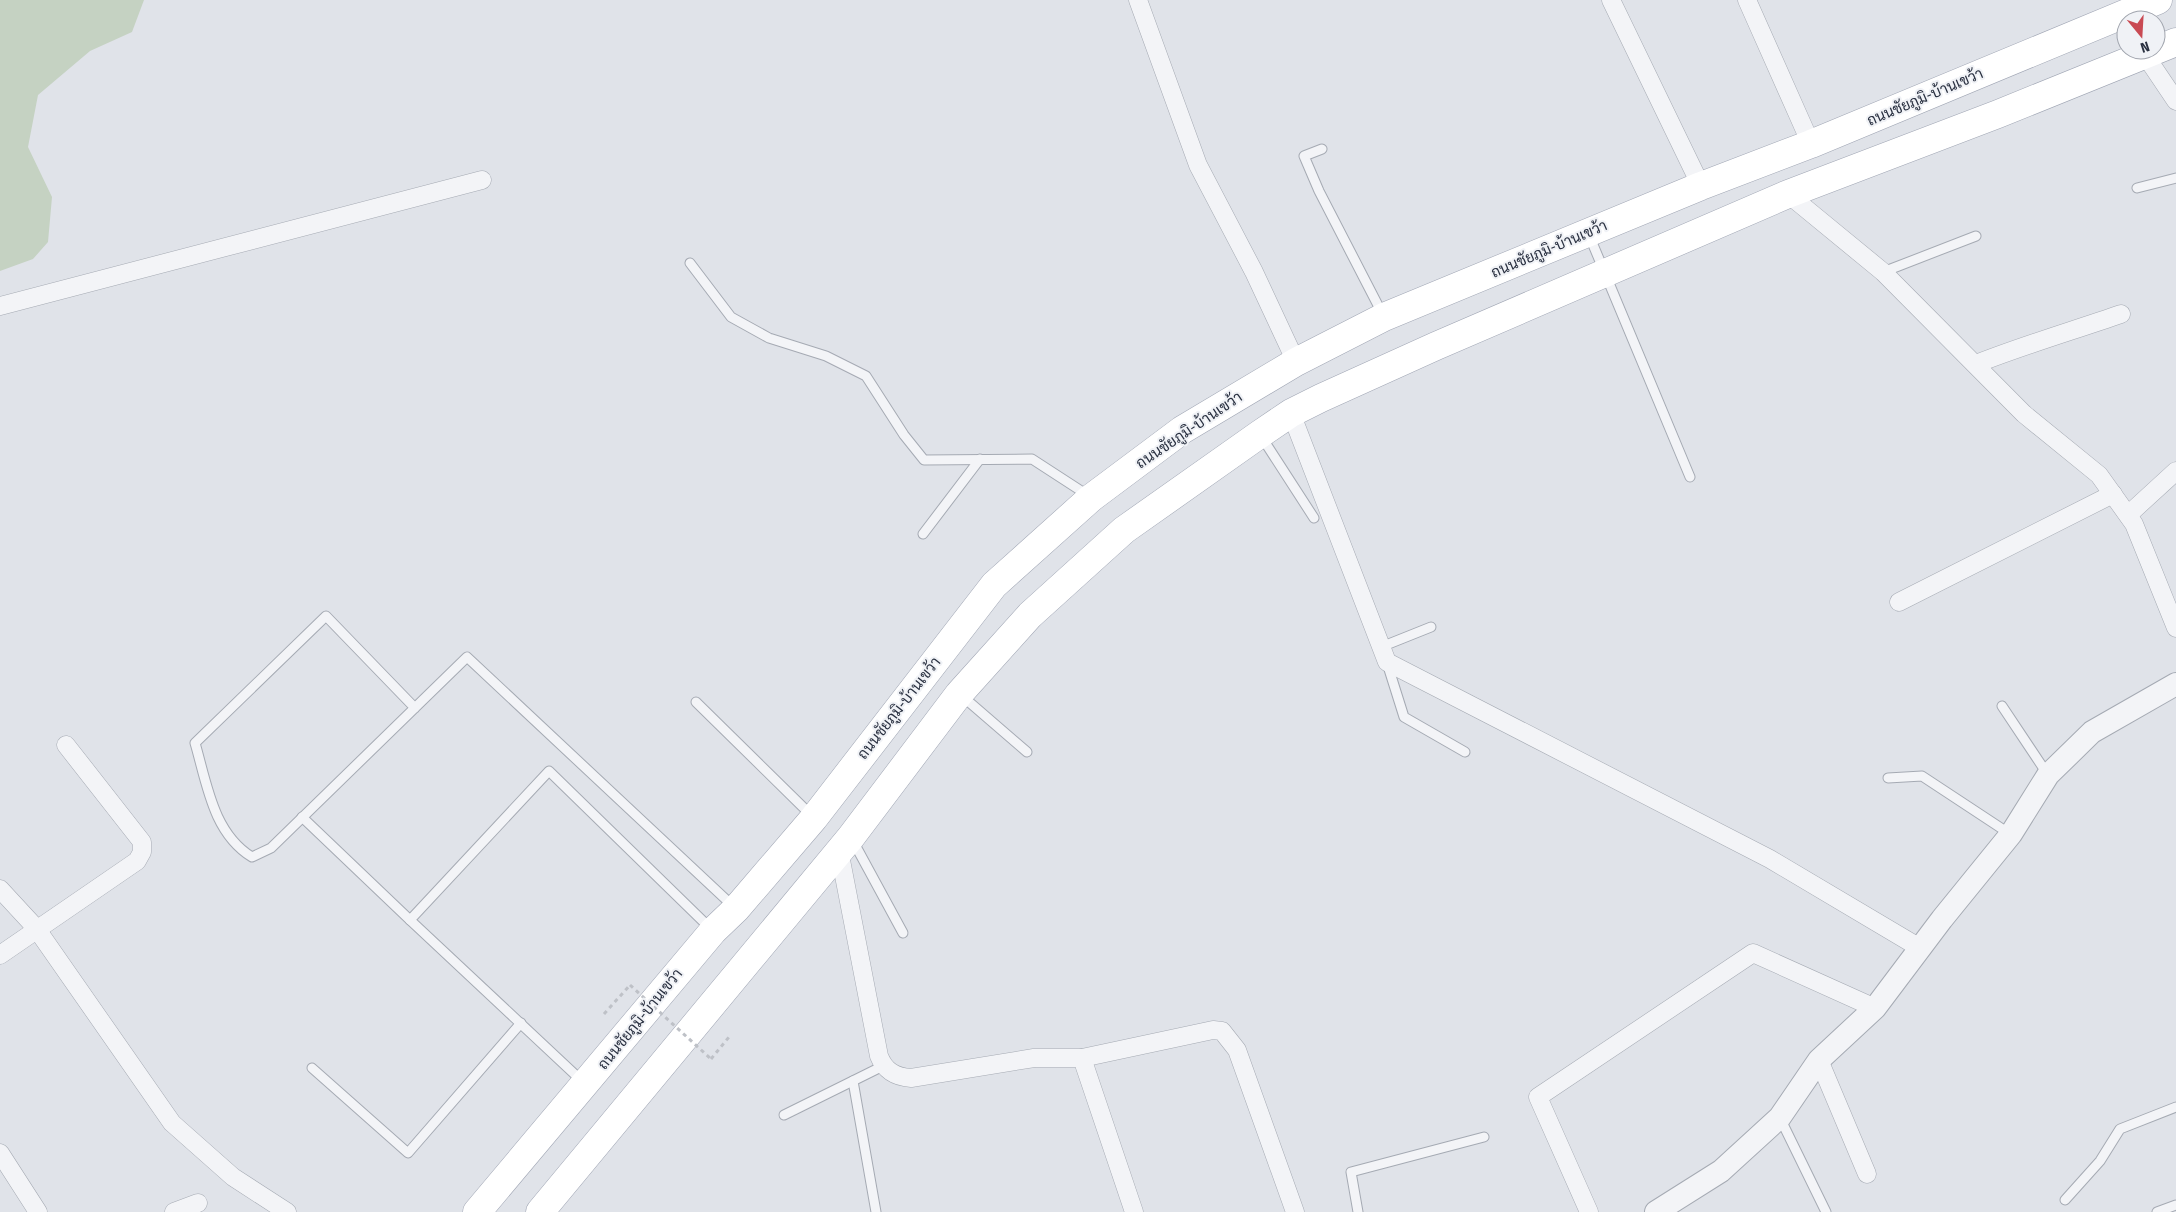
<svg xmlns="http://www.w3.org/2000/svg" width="2176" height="1212" viewBox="0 0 2176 1212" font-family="'Fira Sans Condensed',Sarabun,sans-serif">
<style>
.green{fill:#c5d2c2}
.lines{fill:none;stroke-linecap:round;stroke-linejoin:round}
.service-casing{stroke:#a5aab3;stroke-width:11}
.minor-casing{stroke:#a5aab3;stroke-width:19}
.tertiary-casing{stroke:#a5aab3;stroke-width:24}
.primary-casing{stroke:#a0a6b4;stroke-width:29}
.path{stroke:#bec1c7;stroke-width:3;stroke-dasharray:4 4;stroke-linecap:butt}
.service{stroke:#f3f4f7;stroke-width:9}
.minor{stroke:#f3f4f7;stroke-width:18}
.tertiary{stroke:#f3f4f7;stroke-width:22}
.primary{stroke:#fff;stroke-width:28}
.path-bridge{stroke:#bec1c7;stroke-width:3;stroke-dasharray:4 4;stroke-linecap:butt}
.labels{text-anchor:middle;stroke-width:4;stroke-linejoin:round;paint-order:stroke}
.street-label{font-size:15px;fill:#293040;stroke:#f0f2f6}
</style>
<rect width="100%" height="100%" fill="#e0e3e9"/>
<polygon class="green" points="0,0 144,0 132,32 90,51 38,95 28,147 52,197 48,242 33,259 0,271"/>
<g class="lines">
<g class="service-casing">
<g id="service">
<polyline points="1322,149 1304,156 1319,191 1383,315"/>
<polyline points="2137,188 2176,178"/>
<polyline points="1589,235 1690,477"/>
<polyline points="690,263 731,317 769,338 826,356 866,376 904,435 924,460 1032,459 1089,496"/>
<polyline points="1883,272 1976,236"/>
<polyline points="1261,436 1314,518"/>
<polyline points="923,534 980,459"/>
<polyline points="1381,647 1431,627"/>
<polyline points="1387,663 1404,717 1465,752"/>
<polyline points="961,695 1027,752"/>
<polyline points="696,702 812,816"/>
<polyline points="2002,706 2048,775"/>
<path d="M 415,708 L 326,616 L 195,743 C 207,784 213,833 252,857 L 271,848 L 467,657 L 734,907"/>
<polyline points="1888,778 1922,776 2010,834"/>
<polyline points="302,817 410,920"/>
<polyline points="853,841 903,933"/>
<polyline points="312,1068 408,1153 521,1023"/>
<polyline points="853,1081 876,1212"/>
<polyline points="583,1082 410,920 549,771 711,929"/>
<polyline points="784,1115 883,1066"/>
<polyline points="1780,1118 1826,1212"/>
<polyline points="2065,1200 2100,1161 2120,1129 2176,1107"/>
<polyline points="1358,1212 1351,1172 1484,1137"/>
<polyline points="2157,1212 2176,1205"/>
</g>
</g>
<g class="minor-casing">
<g id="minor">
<polyline points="1138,0 1198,165 1254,272 1296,362"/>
<polyline points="1611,0 1701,186"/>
<polyline points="1747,0 1811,144"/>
<polyline points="2145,55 2176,101"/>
<polyline points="1788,194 1883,272 2024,414 2099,475 2134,524 2176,628"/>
<polyline points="0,306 482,180"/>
<path d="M 1976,364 C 2024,345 2072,331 2121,314"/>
<polyline points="1291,413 1387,662 1770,859 1920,948"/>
<polyline points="2128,515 2176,471"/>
<polyline points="1899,602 2113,494"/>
<path d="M 839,850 L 879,1056 C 885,1071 895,1077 911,1078 L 1034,1058 L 1082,1058 L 1213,1030 L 1222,1031 L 1237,1050 L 1295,1212"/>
<polyline points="0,889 36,928 172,1123 233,1177 287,1212"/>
<polyline points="0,955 137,861 142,852 142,842 66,745"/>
<polyline points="1082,1058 1134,1212"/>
<polyline points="1819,1060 1867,1174"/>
<polyline points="0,1153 38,1212"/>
<polyline points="174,1212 198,1203"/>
<polyline points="1589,1212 1538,1097 1753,953 1875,1008"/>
</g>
</g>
<g class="tertiary-casing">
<polyline id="tertiary" points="1656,1212 1721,1171 1780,1117 1819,1060 1875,1008 1942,919 2011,834 2048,775 2092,732 2176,684"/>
</g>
<g class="primary-casing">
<g id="primary">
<polyline points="477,1212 713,931 736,909 814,818 994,585 1091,498 1182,430 1296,362 1384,317 1701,186 1811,144 2158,0"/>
<polyline points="540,1212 851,837 959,694 1030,615 1124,530 1260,434 1291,413 1321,398 1436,346 1788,194 1998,114 2176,42"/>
</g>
</g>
<g class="path">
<polyline points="604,1014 630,985"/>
<polyline points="711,1059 729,1037"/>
</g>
<use href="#service" class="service"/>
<use href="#minor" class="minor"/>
<use href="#tertiary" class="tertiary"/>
<use href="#primary" class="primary"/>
<polyline class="path-bridge" points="630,985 711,1059"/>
</g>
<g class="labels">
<g class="street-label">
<text transform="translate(1925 97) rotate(-23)" y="5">ถนนชัยภูมิ-บ้านเขว้า</text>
<text transform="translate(1549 249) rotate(-23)" y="5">ถนนชัยภูมิ-บ้านเขว้า</text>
<text transform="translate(1189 430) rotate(-34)" y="5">ถนนชัยภูมิ-บ้านเขว้า</text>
<text transform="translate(899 708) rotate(-52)" y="5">ถนนชัยภูมิ-บ้านเขว้า</text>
<text transform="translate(640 1019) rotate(-51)" y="5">ถนนชัยภูมิ-บ้านเขว้า</text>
</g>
</g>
<g transform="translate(2141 35) rotate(162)"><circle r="24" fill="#f0f2f6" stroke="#a0a4ad"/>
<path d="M0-4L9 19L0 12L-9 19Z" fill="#c94a53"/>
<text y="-8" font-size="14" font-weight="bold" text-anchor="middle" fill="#293040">N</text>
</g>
</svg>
